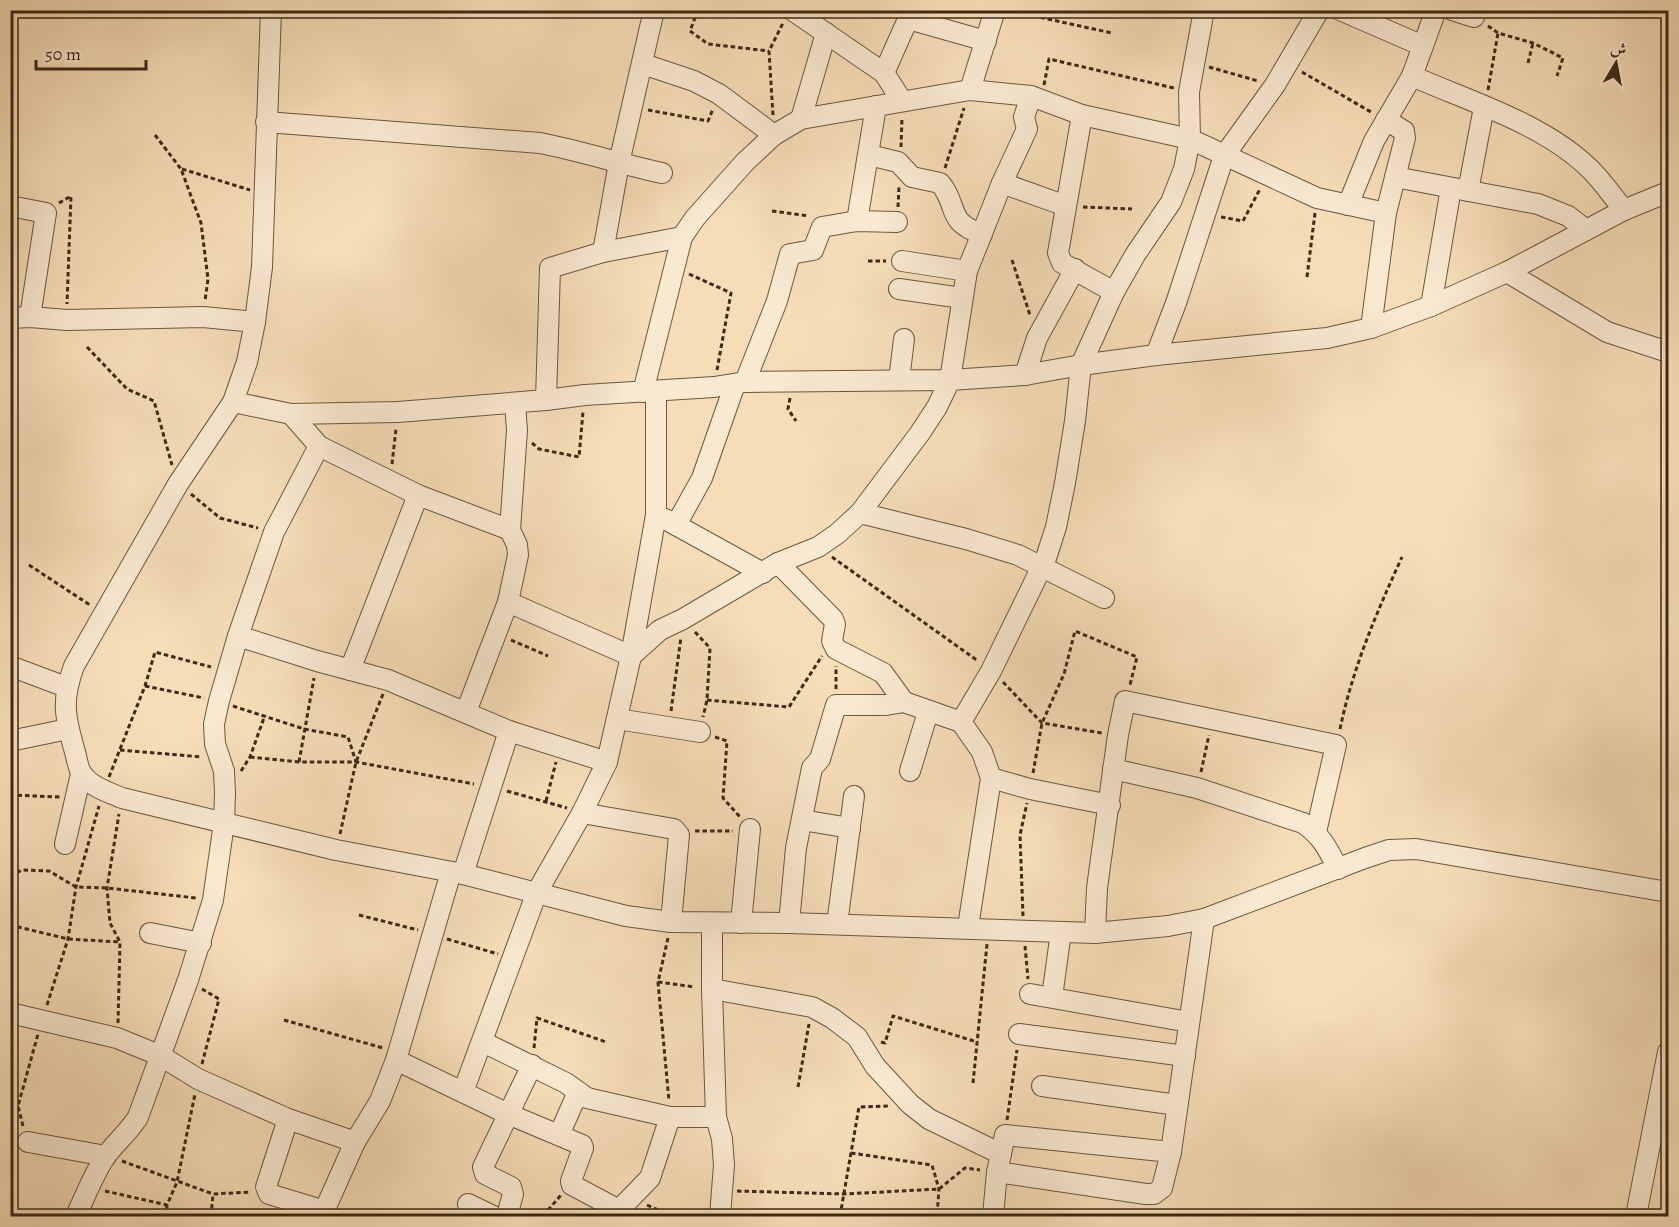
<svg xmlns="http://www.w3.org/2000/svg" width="1679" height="1227" viewBox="0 0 1679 1227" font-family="Alegreya,Amiri,serif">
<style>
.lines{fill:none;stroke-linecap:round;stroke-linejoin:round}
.minor-casing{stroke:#6b563e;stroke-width:22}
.path{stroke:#3d2915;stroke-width:3;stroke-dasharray:4.5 3;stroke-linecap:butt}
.minor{stroke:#f9e9d1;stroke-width:20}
</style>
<rect width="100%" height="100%" fill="#f6ddb8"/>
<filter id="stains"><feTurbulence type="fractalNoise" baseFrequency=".00333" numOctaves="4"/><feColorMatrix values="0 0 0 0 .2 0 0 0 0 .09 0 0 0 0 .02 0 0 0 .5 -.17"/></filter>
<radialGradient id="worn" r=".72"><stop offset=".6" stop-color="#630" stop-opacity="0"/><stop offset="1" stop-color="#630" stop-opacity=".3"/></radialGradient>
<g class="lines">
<g class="minor-casing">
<g id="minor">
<path d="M 271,10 L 262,267 L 255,322 L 247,362 L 233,402 L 178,484 L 74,666 C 61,701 65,717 75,752 C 77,759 78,769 82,774 C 91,787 108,792 122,798 L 336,850 L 463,874 L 626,916 L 671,922 L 789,923 L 1095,933 L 1168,926 L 1204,919 L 1365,858 L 1389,850 L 1416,849 L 1668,892"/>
<polyline points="792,10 884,73 902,101"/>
<polyline points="1340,10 1423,46"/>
<polyline points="1452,10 1474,17 1477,10"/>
<polyline points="908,19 986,41"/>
<polyline points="643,64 694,81 719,94 774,135"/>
<polyline points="884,73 912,10"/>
<path d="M 1412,76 C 1471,102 1545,124 1591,170 C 1603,182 1613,197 1624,210"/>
<polyline points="970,90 995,10"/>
<polyline points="1082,115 1058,253 1062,263 1114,292"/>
<polyline points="801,119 826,33"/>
<path d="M 266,122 L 540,143 C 581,151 621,164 662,173"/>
<path d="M 869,155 L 898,162 L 912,177 L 940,183 C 959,205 945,222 982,234"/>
<polyline points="1395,177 1538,204 1568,216 1586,230"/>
<polyline points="1002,183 1066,206"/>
<polyline points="1468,191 1484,107"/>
<polyline points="1348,205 1374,141 1412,76 1436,10"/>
<polyline points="10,206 46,213 30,317"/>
<polyline points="857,221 876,106"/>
<polyline points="603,252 619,163 654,10"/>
<polyline points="902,261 967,271"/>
<polyline points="1507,272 1607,332 1668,352"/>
<polyline points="899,289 962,298"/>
<polyline points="1431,306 1451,188"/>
<polyline points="10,318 30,317 67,320 203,317 255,322"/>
<polyline points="1371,328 1386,213 1405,138 1404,131 1386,120"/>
<polyline points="1156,355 1176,303 1224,156 1275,85 1319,10"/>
<polyline points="1025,375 1037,338 1075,269"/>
<polyline points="899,380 904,339"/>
<polyline points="745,382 777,301 790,254 813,250 822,227 857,221 897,222"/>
<polyline points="643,392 682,237 695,218 745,162 774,135 801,119 970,90 1031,96 1082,115 1190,139 1317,198 1386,213"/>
<polyline points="546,400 550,268 603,252 682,237"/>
<polyline points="233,402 291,414 398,412 546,400 585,395 714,387 745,382 950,380 1025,375 1081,365 1156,355 1327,338 1371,328 1431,306 1507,272 1624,210 1668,192"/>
<polyline points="291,414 319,446 418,495 510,530"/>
<polyline points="860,513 966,539 1018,555 1104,598"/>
<polyline points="665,519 763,573"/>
<polyline points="676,525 702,478 735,384"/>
<polyline points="778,563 833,619 835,624 832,641 836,649 883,673 904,702"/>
<polyline points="508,602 631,656"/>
<polyline points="238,636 317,661 388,680 509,731 607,762"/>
<polyline points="631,656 660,630 683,619 778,563 818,547 837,534 860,513 920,433 937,407 950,380 967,271 1002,183 1027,129 1024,117 1031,96"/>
<polyline points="10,666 66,687"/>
<polyline points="350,670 418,495"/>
<polyline points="466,712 508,602 518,555 517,545 510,530 517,430 515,403"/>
<polyline points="617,719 700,732"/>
<polyline points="961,722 991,671 1046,558 1056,527 1065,483 1075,421 1081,365 1114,292 1135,255 1171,202 1184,169 1190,139 1189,92 1204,10"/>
<polyline points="10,741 68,729"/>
<path d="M 1113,769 L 1197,788 L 1303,823 C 1322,836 1328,849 1338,869"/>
<polyline points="910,771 928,712"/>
<polyline points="991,778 1030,789 1110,805"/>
<polyline points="582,813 674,829 679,835 671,922"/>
<polyline points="802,820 850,828"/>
<polyline points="65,844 81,774"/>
<polyline points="463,874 509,731"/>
<polyline points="712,923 712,989 716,1117 722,1139 724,1165 720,1216"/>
<polyline points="741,923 750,829"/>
<polyline points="789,923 796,848 812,768 820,759 836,705 886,705 904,702 961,722 982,752 991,778 968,927"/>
<polyline points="837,924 854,796"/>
<polyline points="150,933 201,943"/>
<polyline points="1095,933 1097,888 1118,735 1125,701 1336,745 1316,832"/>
<polyline points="712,989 812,1007 832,1018 857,1037 875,1066 910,1104 929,1119 1001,1154"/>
<polyline points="1030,994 1189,1022"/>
<polyline points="1052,997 1061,932"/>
<polyline points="10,1013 117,1038 161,1056 198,1079 288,1119 355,1142"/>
<polyline points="1019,1034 1185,1056"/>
<polyline points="483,1042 566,1083 587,1098 670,1117 716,1117"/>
<polyline points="396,1060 508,1114 582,1145 583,1148 571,1181 572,1185 619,1210"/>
<polyline points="1042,1086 1177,1105"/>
<polyline points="463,1092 537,892 582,813 607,762 631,656 656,515 656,391"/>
<polyline points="288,1119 266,1187 269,1194 325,1211"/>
<polyline points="559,1135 578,1092"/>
<polyline points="28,1142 106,1156"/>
<polyline points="997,1172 1146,1194 1154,1194 1162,1188 1171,1152 1204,919"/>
<polyline points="468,1204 493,1216"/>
<path d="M 76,1216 C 85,1196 93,1176 105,1157 C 115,1143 129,1132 138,1117 L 188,980 L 213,900 L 224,823 L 225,793 L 224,771 L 215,744 L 214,724 L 219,701 L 238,636 L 274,532 L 319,446"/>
<polyline points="322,1216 355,1142 380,1101 396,1060 451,872"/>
<polyline points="507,1216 513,1194 511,1187 485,1174 483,1167 532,1065"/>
<polyline points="615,1216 619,1210 650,1178 670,1117"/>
<polyline points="993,1216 997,1172 1005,1135 1171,1152"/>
<polyline points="1636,1216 1668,1052"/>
</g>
</g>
<g class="path">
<polyline points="698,10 690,31 708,44 769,51"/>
<polyline points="1653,10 1668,16"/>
<polyline points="1011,11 1112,33"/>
<polyline points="1488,26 1498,33 1533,43 1563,58 1557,76"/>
<polyline points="1528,63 1533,43"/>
<polyline points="1209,67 1258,81"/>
<polyline points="1302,72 1371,112"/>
<polyline points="1044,85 1049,59 1174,88"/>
<polyline points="1488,90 1498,33"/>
<polyline points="648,110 708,121 713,109"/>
<polyline points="773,115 769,51 783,23"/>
<polyline points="155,135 181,169 201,223 208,279 205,301"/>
<polyline points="901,147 902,118"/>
<polyline points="945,168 964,108"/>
<polyline points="182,169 250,190"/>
<polyline points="59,203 71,196 67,304"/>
<polyline points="898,207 899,187"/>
<polyline points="1083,207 1132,209"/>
<polyline points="772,211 809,216"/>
<polyline points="1221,217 1243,221 1260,189"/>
<polyline points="1012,260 1030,315"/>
<polyline points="868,261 886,261"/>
<polyline points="689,274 731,293 717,370"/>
<polyline points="1307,277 1315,213"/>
<polyline points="87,347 127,389 154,401 172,465"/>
<polyline points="790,398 788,409 796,421"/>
<polyline points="532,443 539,449 579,457 583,412"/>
<polyline points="392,464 396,429"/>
<polyline points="191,494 220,518 258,528"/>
<polyline points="832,557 978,661"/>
<polyline points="29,565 90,605"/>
<polyline points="695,632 710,648 707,700 703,717"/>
<polyline points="511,640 548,656"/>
<polyline points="1003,682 1042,723 1102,733"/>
<polyline points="145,686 204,698"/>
<polyline points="836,689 836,666"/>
<polyline points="707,700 789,707 822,656"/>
<polyline points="233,706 304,729 348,737 356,762"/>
<polyline points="671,711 681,637"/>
<path d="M 1340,729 C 1353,667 1376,614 1402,557"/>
<polyline points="715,737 727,741 723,798 740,817"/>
<polyline points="120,750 202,757"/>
<polyline points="250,757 299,762 356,762 474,784"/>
<polyline points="299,762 314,678"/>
<polyline points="241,771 250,757 265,715"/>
<polyline points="1201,772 1209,735"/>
<polyline points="1033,773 1042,723 1064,674 1075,631 1137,657 1130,685"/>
<polyline points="109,777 145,686 155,652 211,667"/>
<polyline points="507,791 567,808"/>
<polyline points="10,795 60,797"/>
<polyline points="546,801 556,762"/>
<polyline points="695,831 733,831"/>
<polyline points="340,834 356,762 383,694"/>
<polyline points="10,876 22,870 49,871 76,887 107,888 196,898"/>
<polyline points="359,915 418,930"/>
<polyline points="1023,916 1020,835 1027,803"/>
<polyline points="10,925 68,939 120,942"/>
<polyline points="668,938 658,982 669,1101"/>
<polyline points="447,939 498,954"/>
<polyline points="1025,946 1028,979"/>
<polyline points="658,982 695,987"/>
<polyline points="47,1005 68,939 76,887 99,806"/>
<polyline points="284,1020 383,1048"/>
<polyline points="118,1023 120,942 110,923 107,888 119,814"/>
<polyline points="881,1042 885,1043 893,1016 977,1042"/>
<polyline points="534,1048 537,1018 606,1042"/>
<polyline points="202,1064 219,999 202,989"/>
<polyline points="973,1083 987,944"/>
<polyline points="798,1087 809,1024"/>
<polyline points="10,1104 18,1106"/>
<polyline points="1007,1120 1017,1050"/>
<polyline points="23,1126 18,1106 38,1034"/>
<polyline points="851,1153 932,1165 939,1189 937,1216"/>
<polyline points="122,1161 213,1194 251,1192"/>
<polyline points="105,1191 167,1205"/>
<polyline points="737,1191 844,1194 939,1189 965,1168 980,1170"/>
<polyline points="647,1205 672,1216"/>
<polyline points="166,1216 167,1205 177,1182 195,1094"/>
<polyline points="211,1216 213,1194"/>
<polyline points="543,1216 561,1195"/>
<polyline points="840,1216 859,1107 888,1106"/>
</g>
<use href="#minor" class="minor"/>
</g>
<rect width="1679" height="1227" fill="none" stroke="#f6ddb8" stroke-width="36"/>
<rect x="12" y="12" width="1655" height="1203" fill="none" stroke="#3d2915" stroke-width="3"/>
<rect x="18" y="18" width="1643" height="1191" fill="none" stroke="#3d2915" stroke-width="1.5"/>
<g transform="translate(1616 63) rotate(10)" stroke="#f9e9d1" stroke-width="4.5" paint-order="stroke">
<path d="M0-4.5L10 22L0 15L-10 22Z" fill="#3d2915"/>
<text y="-9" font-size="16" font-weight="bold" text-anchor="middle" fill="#3d2915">ش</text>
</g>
<path d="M36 60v9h110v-9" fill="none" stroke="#3d2915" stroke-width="3"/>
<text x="45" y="60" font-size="18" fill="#3d2915" stroke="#f9e9d1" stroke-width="4.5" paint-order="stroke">50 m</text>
<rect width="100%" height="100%" filter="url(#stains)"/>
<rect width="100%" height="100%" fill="url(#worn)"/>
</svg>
